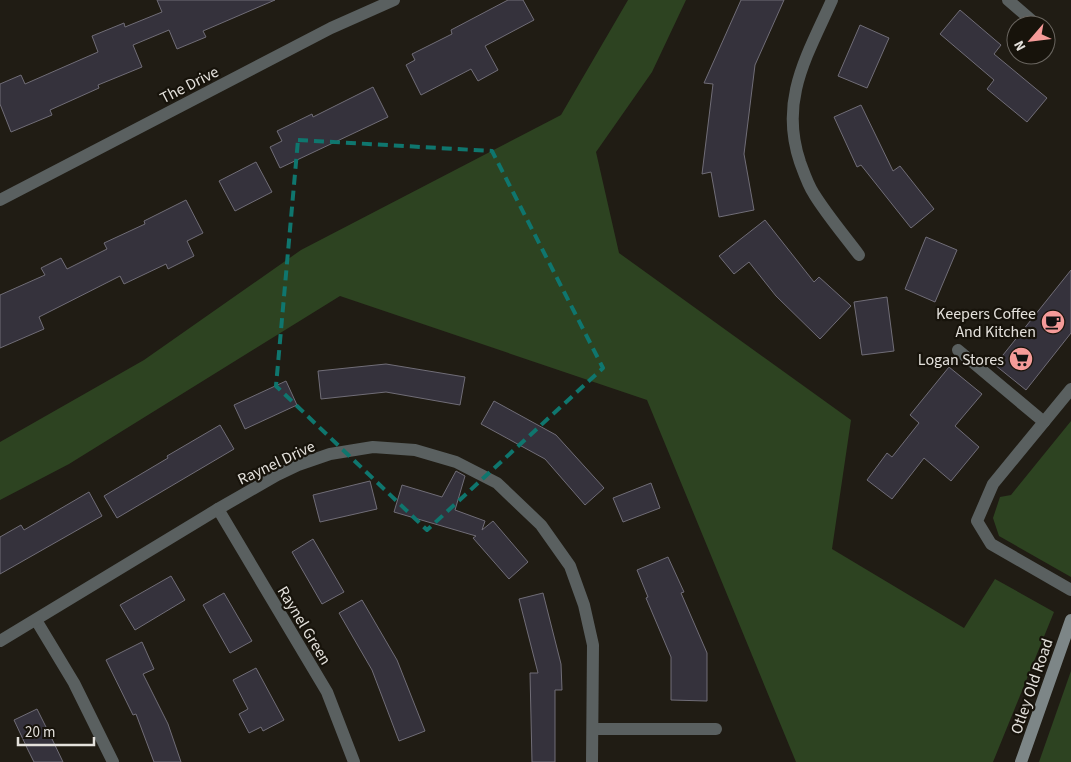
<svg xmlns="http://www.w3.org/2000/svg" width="1071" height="762" viewBox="0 0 1071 762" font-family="'Source Sans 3',sans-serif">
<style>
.green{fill:#2d4321}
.building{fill:#35323c;stroke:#706d77}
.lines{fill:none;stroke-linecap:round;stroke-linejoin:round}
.lane{stroke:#5a6060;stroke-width:12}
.street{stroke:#5a6060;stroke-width:12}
.secondary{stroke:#7d8687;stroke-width:12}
.marked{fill:none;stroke:#0f766e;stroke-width:4;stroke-dasharray:10 6;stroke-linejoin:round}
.labels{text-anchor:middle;stroke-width:4.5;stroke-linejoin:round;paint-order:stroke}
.street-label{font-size:16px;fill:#e4e1dc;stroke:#17130b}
.poi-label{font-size:16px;fill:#e4e1dc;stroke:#17130b;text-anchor:end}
</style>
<rect width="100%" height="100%" fill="#201c14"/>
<g class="green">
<polygon points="628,0 686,0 652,72 596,152 619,253 851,420 832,549 964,628 995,579 1054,612 993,762 796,762 647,400 340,296 69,464 0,500 0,442 144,360 301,250 561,115"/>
<polygon points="1071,421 1071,577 999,536 993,518 1000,497 1011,495"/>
<polygon points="1071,671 1071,762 1039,762"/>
</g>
<g class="building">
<polygon points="157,0 275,0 203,31 206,37 177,49 169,30 133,45 142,67 98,85 99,88 50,110 52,115 11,132 0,104 0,84 21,75 25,84 98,52 92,36 124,23 125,27 162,12"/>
<polygon points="508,0 523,0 534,20 485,46 498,70 478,81 471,69 421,95 406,65 415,60 412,54 452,34 451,30"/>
<polygon points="741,0 784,0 755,65 744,154 754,210 719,217 711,172 702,174 713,84 704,83"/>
<polygon points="960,10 1001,45 994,54 1047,98 1027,122 987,89 994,80 940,34"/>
<polygon points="860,25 889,38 867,88 838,76"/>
<polygon points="373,87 388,117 280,168 270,147 282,141 277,131 312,114 313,117"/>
<polygon points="861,105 893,171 900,166 934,209 911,228 861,165 857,167 834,117"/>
<polygon points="256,162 272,192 235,211 219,181"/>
<polygon points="186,200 203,233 187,241 194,256 168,269 166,264 124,284 120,276 39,317 44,329 0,348 0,295 45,275 41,268 61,258 67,269 107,249 104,243 145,224 144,221"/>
<polygon points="765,220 814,282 819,277 851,306 820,339 776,296 749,262 734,274 719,256"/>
<polygon points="926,237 957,250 935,302 905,289"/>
<polygon points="1071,270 1071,333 1026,390 995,365"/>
<polygon points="887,297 894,351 862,355 854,302"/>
<polygon points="386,364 465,377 460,405 386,392 321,399 318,371"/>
<polygon points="949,367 982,394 955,426 979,447 951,481 924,458 892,499 867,480 887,453 892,457 919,423 910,415"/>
<polygon points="286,381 297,405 245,429 234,405"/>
<polygon points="494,401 556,435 604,488 585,505 545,459 481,424"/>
<polygon points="220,425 234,449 117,518 104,496 168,458 167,456"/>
<polygon points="456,471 465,476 455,510 485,521 482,530 493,521 528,562 509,579 473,538 476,536 394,512 402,485 442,497"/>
<polygon points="370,481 377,509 320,522 313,495"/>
<polygon points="651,483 660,508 623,522 613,498"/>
<polygon points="89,492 102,516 0,574 0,537 21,525 24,530"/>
<polygon points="313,539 344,592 322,604 292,552"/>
<polygon points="668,557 684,592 681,593 707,653 707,701 671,700 671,657 646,598 648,597 637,570"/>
<polygon points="171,576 185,600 135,630 120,605"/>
<polygon points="224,593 252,641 230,653 203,605"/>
<polygon points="543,593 561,664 562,690 555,690 555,762 532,762 530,673 538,673 519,599"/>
<polygon points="362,600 397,660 425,731 399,741 372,670 339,613"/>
<polygon points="142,642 154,669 143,674 168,724 181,762 154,762 136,714 133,715 106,660"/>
<polygon points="256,668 284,720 263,731 261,727 249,733 239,714 248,709 233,680"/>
<polygon points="37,709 52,739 63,762 34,762 28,750 14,720"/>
</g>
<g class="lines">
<g class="lane">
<polyline points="958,350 1044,422"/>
<polyline points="593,729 716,729"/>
</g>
<g class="street">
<path d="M 832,0 C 807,56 779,100 800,162 C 804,173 808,185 814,194 C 827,215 844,235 859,255"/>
<polyline points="1008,0 1037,25"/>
<polyline points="0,200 331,28 394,0"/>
<polyline points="1071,389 993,484 977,521 991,544 1071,590"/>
<polyline points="218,509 327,692 354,762"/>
<polyline points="36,620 74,683 113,762"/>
<polyline points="0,641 218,509 277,475 298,465 330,454 373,447 415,450 456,462 497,483 541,525 570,566 584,605 593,645 592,762"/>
</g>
<polyline class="secondary" points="1021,762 1071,620"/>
</g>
<path class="marked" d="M 298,140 L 492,151 L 603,368 L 427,530 L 276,386 Z"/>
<defs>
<g id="cafe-disc" transform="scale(1.25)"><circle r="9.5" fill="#f59b99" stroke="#17130b"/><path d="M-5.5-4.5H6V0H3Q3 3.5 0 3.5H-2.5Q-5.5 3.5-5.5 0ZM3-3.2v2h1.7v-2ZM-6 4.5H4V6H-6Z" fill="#111"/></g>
<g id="supermarket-disc" transform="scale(1.25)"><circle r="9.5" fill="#f59b99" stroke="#17130b"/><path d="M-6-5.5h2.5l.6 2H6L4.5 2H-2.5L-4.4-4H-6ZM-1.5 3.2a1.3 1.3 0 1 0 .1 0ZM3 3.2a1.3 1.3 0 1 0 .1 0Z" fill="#111"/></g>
</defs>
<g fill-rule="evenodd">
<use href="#cafe-disc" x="1053" y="322"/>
<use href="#supermarket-disc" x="1021" y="359"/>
</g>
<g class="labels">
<g class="street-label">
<text transform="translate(189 84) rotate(-27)" y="6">The Drive</text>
<text transform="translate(276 462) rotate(-25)" y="6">Raynel Drive</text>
<text transform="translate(305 625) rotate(59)" y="6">Raynel Green</text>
<text transform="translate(1031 686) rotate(-71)" y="6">Otley Old Road</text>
</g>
<g class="poi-label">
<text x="1036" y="319">Keepers Coffee<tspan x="1036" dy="18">And Kitchen</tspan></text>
<text x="1004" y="365">Logan Stores</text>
</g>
</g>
<g transform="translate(1031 40) rotate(242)"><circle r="24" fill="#17130b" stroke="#69655f"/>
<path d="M0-4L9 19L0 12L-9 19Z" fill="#f59b99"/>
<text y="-8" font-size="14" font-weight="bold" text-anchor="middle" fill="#e4e1dc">N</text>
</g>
<path d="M18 737v8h76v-8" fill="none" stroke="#e4e1dc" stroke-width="2.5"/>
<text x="25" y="737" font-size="15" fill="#e4e1dc" stroke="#17130b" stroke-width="4" paint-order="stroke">20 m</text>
</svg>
